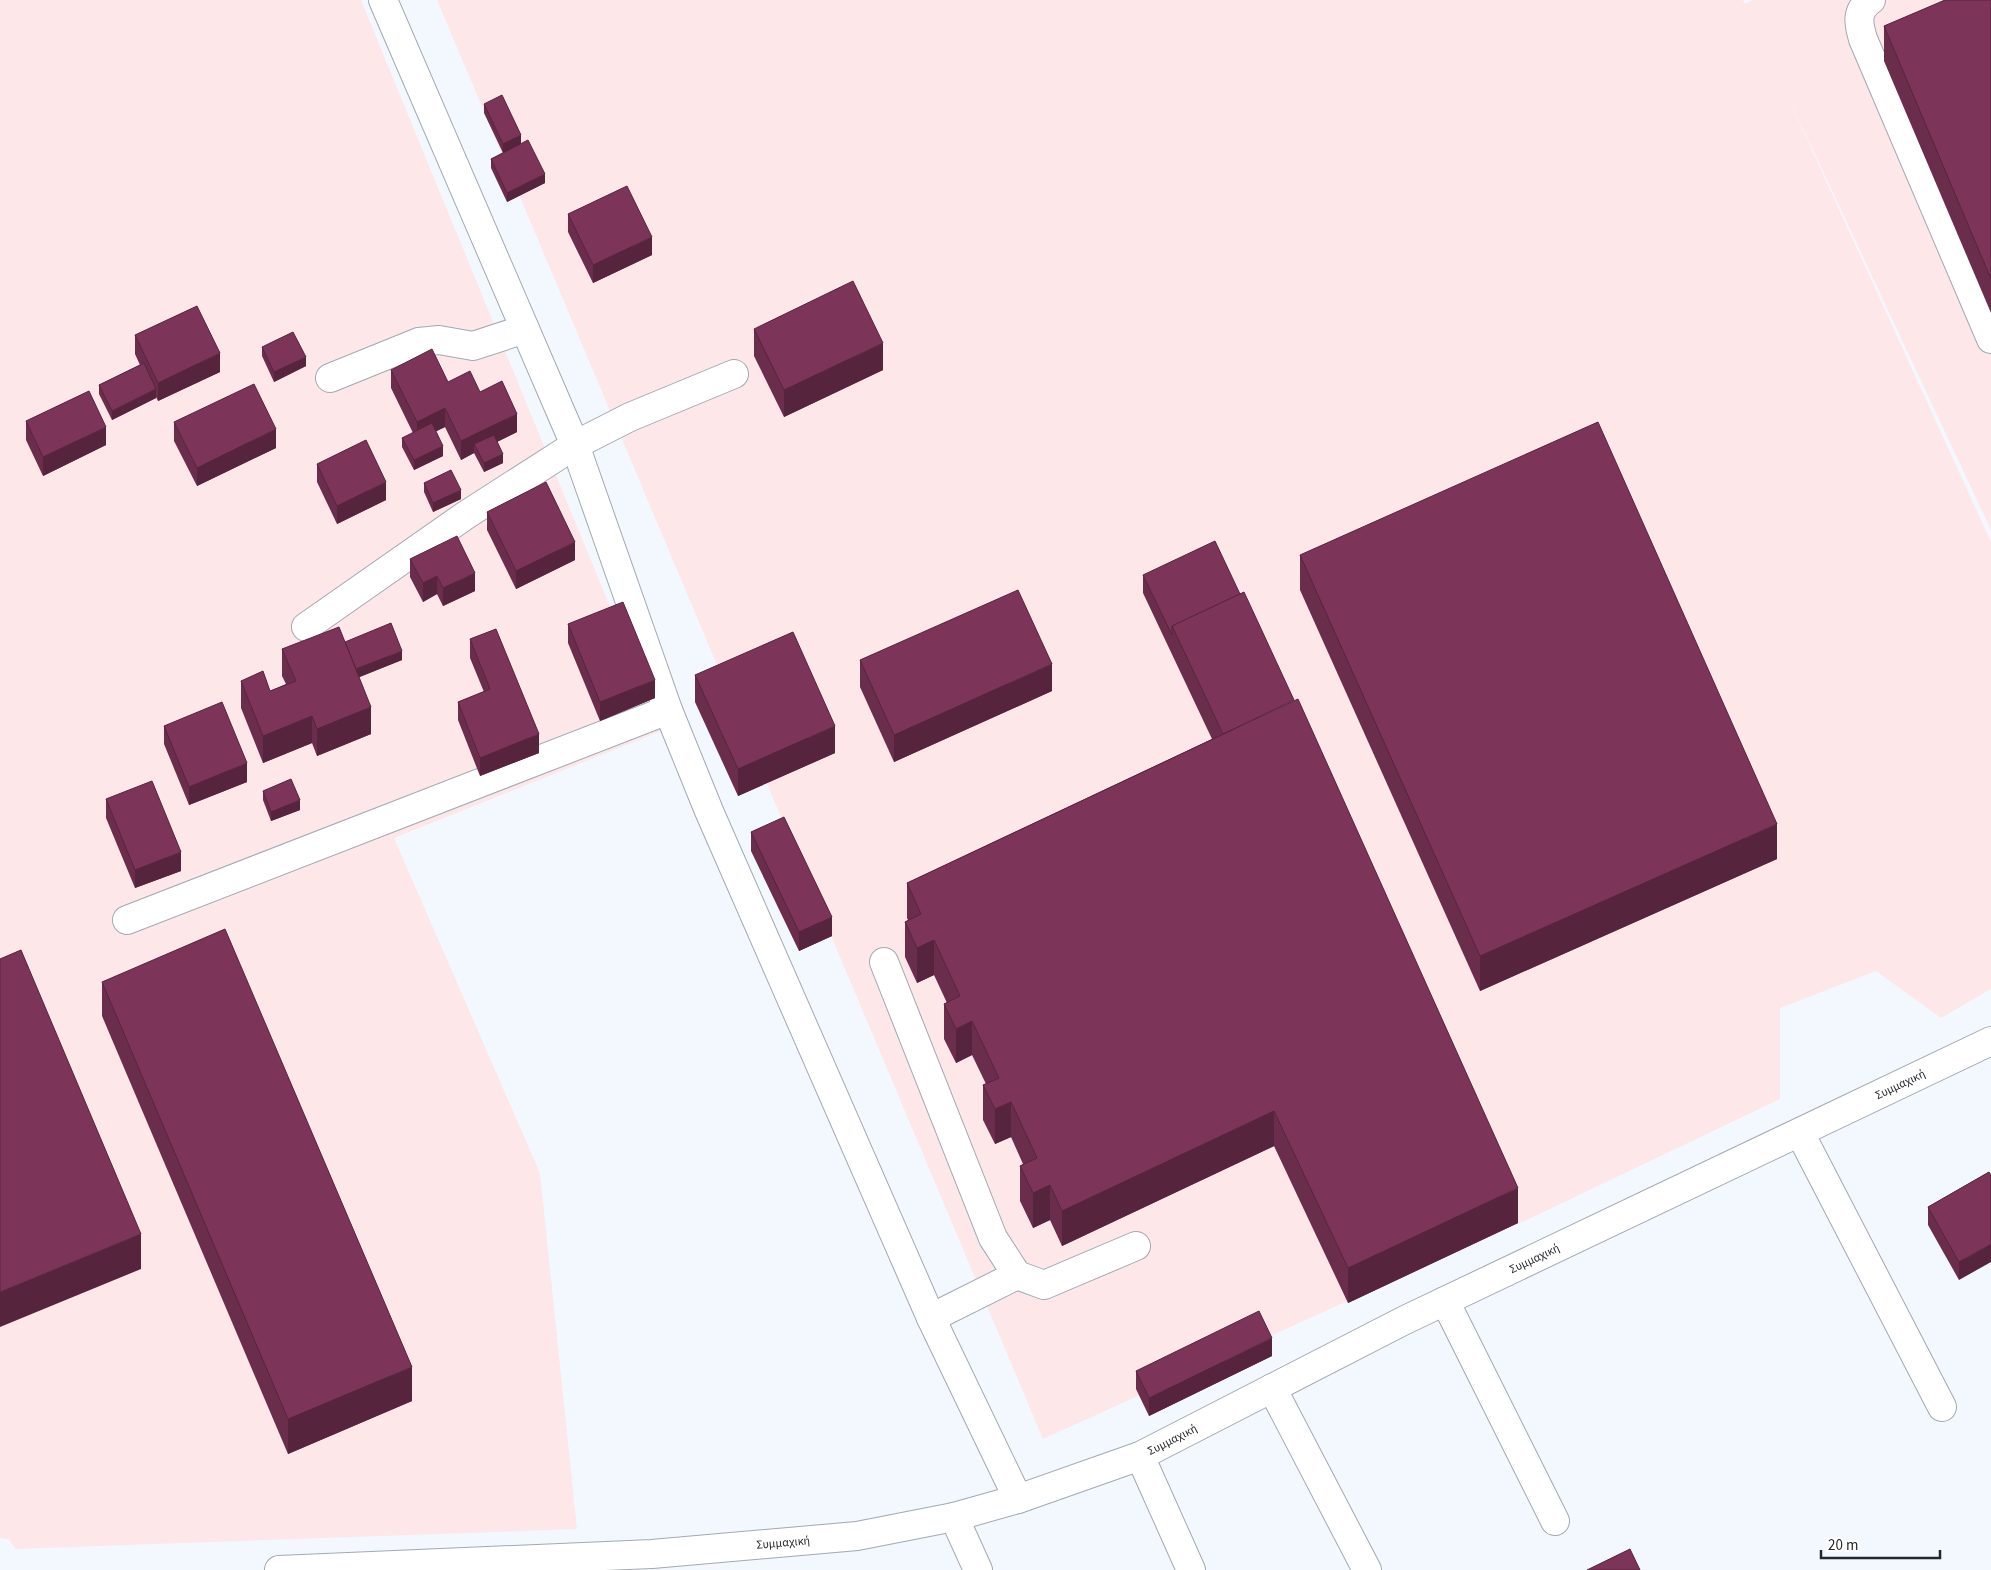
<svg xmlns="http://www.w3.org/2000/svg" width="1991" height="1570" viewBox="0 0 1991 1570" font-family="'Source Sans 3',sans-serif">
<style>
.industrial{fill:#fde7e9}
.lines{fill:none;stroke-linecap:round;stroke-linejoin:round}
.minor-casing{stroke:#a1a9b2;stroke-width:30}
.minor{stroke:#fff;stroke-width:28}
.wall{fill:#6b2d4c}
.shaded-wall{fill:#57243e}
.building{fill:#7c3458;stroke:#57243e}
.labels{text-anchor:middle;stroke-width:5;stroke-linejoin:round;paint-order:stroke}
.street-label{font-size:12px;fill:#24272b;stroke:#fff}
</style>
<rect width="100%" height="100%" fill="#f3f8fe"/>
<g class="industrial">
<polygon points="0,0 361,0 661,731 394,838 540,1173 577,1529 16,1549 8,1539 0,1538"/>
<polygon points="437,0 1743,0 1745,4 1753,0 1991,0 1991,530 1781,82 1991,542 1991,989 1941,1018 1876,971 1780,1008 1780,1099 1533,1217 1043,1439"/>
</g>
<g class="lines">
<g class="minor-casing">
<g id="minor">
<polyline points="383,0 575,445 668,710 709,811 931,1318 1018,1499"/>
<path d="M 1871,0 C 1856,11 1858,22 1863,39 L 1991,339"/>
<polyline points="330,378 419,342 439,340 473,346 525,329"/>
<polyline points="306,627 466,515 575,445 630,417 734,374"/>
<polyline points="127,920 668,710"/>
<polyline points="884,962 993,1238 1017,1275 1044,1285 1136,1246"/>
<polyline points="1800,1133 1942,1407"/>
<polyline points="1445,1301 1555,1521"/>
<polyline points="931,1318 1017,1275"/>
<polyline points="1272,1388 1367,1570"/>
<polyline points="1140,1456 1191,1570"/>
<polyline points="954,1517 978,1570"/>
<path id="s1" d="M 279,1570 L 652,1554 L 857,1536 L 954,1517 L 1018,1499 L 1140,1456 L 1405,1320 L 1991,1041"/>
</g>
</g>
<use href="#minor" class="minor"/>
</g>
<g class="wall">
<polygon points="1991,0 1991,313 1884,61 1884,26"/>
<polygon points="484,104 521,144 545,183 507,202 491,168 491,159 503,153 484,113"/>
<polygon points="568,214 652,255 593,283 568,232"/>
<polygon points="754,329 883,370 784,417 754,356"/>
<polygon points="135,335 220,372 158,401 156,397 156,398 112,420 99,394 99,385 140,365 135,354"/>
<polygon points="262,347 306,366 274,382 262,356"/>
<polygon points="391,370 448,382 480,392 517,432 497,442 503,463 484,472 474,453 461,460 445,427 436,431 443,456 414,470 402,447 402,438 413,433 391,388"/>
<polygon points="26,421 106,445 43,476 26,440"/>
<polygon points="174,422 276,448 197,486 174,441"/>
<polygon points="317,464 386,500 337,524 317,482"/>
<polygon points="424,483 461,499 433,512 424,492"/>
<polygon points="487,512 575,560 516,589 487,530"/>
<polygon points="1300,555 1777,859 1480,991 1300,590"/>
<polygon points="410,559 475,591 443,606 437,594 423,602 410,577"/>
<polygon points="1143,575 1518,1223 1348,1303 1274,1146 1062,1246 1050,1220 1033,1228 1020,1201 1020,1166 1023,1164 1011,1137 995,1144 983,1120 983,1085 986,1084 972,1055 956,1063 944,1039 944,1004 947,1003 934,975 917,983 905,957 905,922 908,920 907,918 907,883 1212,739 1143,593"/>
<polygon points="568,624 655,698 600,721 568,643"/>
<polygon points="470,639 539,753 480,776 458,720 458,702 484,692 470,658"/>
<polygon points="345,642 402,660 359,677 371,734 317,756 312,743 263,763 241,708 241,681 270,691 286,684 282,676 282,649"/>
<polygon points="860,660 1052,691 894,762 860,687"/>
<polygon points="695,675 835,753 738,796 695,702"/>
<polygon points="164,726 247,782 189,805 164,744"/>
<polygon points="263,791 300,810 271,821 263,800"/>
<polygon points="106,799 181,871 135,888 106,818"/>
<polygon points="751,832 832,936 799,951 751,851"/>
<polygon points="102,982 412,1401 288,1454 102,1016"/>
<polygon points="1989,1172 1959,1280 1928,1225 1928,1207"/>
<polygon points="1272,1356 1149,1416 1136,1389 1136,1371"/>
</g>
<g class="shaded-wall">
<polygon points="521,135 521,144 503,153 503,144"/>
<polygon points="545,174 545,183 507,202 507,193"/>
<polygon points="652,237 652,255 593,283 593,265"/>
<polygon points="883,343 883,370 784,417 784,390"/>
<polygon points="220,353 220,372 158,401 158,383"/>
<polygon points="306,357 306,366 274,382 274,372"/>
<polygon points="156,389 156,398 112,420 112,411"/>
<polygon points="445,408 445,427 417,441 417,422"/>
<polygon points="517,414 517,432 478,451 474,444 474,453 461,460 461,441"/>
<polygon points="106,427 106,445 43,476 43,457"/>
<polygon points="276,429 276,448 197,486 197,468"/>
<polygon points="443,446 443,456 414,470 414,460"/>
<polygon points="503,454 503,463 484,472 484,463"/>
<polygon points="386,482 386,500 337,524 337,506"/>
<polygon points="461,490 461,499 433,512 433,503"/>
<polygon points="575,542 575,560 516,589 516,571"/>
<polygon points="475,573 475,591 443,606 443,588"/>
<polygon points="437,576 437,594 423,602 423,583"/>
<polygon points="402,651 402,660 350,681 350,672"/>
<polygon points="1052,664 1052,691 894,762 894,735"/>
<polygon points="655,680 655,698 600,721 600,702"/>
<polygon points="371,707 371,734 317,756 317,729"/>
<polygon points="312,716 312,743 263,763 263,736"/>
<polygon points="835,726 835,753 738,796 738,769"/>
<polygon points="539,734 539,753 480,776 480,758"/>
<polygon points="247,763 247,782 189,805 189,787"/>
<polygon points="300,800 300,810 271,821 271,812"/>
<polygon points="1777,824 1777,859 1480,991 1480,956"/>
<polygon points="181,852 181,871 135,888 135,870"/>
<polygon points="832,917 832,936 799,951 799,932"/>
<polygon points="934,940 934,975 917,983 917,948"/>
<polygon points="972,1021 972,1055 956,1063 956,1029"/>
<polygon points="1011,1102 1011,1137 995,1144 995,1109"/>
<polygon points="1274,1111 1274,1146 1062,1246 1062,1211"/>
<polygon points="1050,1185 1050,1220 1033,1228 1033,1193"/>
<polygon points="1518,1188 1518,1223 1348,1303 1348,1268"/>
<polygon points="141,1234 141,1269 0,1327 0,1292"/>
<polygon points="1991,1244 1991,1262 1959,1280 1959,1262"/>
<polygon points="1272,1338 1272,1356 1149,1416 1149,1398"/>
<polygon points="412,1367 412,1401 288,1454 288,1419"/>
</g>
<g class="building">
<polygon points="1945,0 1991,0 1991,279 1884,26"/>
<polygon points="502,95 521,135 503,144 484,104"/>
<polygon points="528,140 545,174 507,193 491,159"/>
<polygon points="627,186 652,237 593,265 568,214"/>
<polygon points="853,281 883,343 784,390 754,329"/>
<polygon points="197,306 220,353 158,383 135,335"/>
<polygon points="293,332 306,357 274,372 262,347"/>
<polygon points="432,349 448,382 470,371 480,392 502,381 517,414 461,441 445,408 417,422 391,370"/>
<polygon points="144,363 156,389 112,411 99,385"/>
<polygon points="254,384 276,429 197,468 174,422"/>
<polygon points="89,391 106,427 43,457 26,421"/>
<polygon points="1598,422 1777,824 1480,956 1300,555"/>
<polygon points="432,423 443,446 414,460 402,438"/>
<polygon points="494,435 503,454 484,463 474,444"/>
<polygon points="366,440 386,482 337,506 317,464"/>
<polygon points="451,470 461,490 433,503 424,483"/>
<polygon points="546,482 575,542 516,571 487,512"/>
<polygon points="457,536 475,573 443,588 437,576 423,583 410,559"/>
<polygon points="1215,541 1240,594 1172,626 1172,635 1143,575"/>
<polygon points="1018,590 1052,664 894,735 860,660"/>
<polygon points="1244,592 1294,700 1223,734 1172,626"/>
<polygon points="623,602 655,680 600,702 568,624"/>
<polygon points="391,623 402,651 356,669 345,642"/>
<polygon points="339,627 371,707 317,729 312,716 263,736 241,681 263,671 270,691 296,681 282,649"/>
<polygon points="496,629 539,734 480,758 458,702 490,689 470,639"/>
<polygon points="793,632 835,726 738,769 695,675"/>
<polygon points="1298,699 1518,1188 1348,1268 1274,1111 1062,1211 1050,1185 1033,1193 1020,1166 1037,1158 1011,1102 995,1109 983,1085 999,1078 972,1021 956,1029 944,1004 960,996 934,940 917,948 905,922 921,914 907,883"/>
<polygon points="222,702 247,763 189,787 164,726"/>
<polygon points="291,779 300,800 271,812 263,791"/>
<polygon points="152,781 181,852 135,870 106,799"/>
<polygon points="784,817 832,917 799,932 751,832"/>
<polygon points="225,929 412,1367 288,1419 102,982"/>
<polygon points="21,950 141,1234 0,1292 0,959"/>
<polygon points="1989,1172 1991,1175 1991,1244 1959,1262 1928,1207"/>
<polygon points="1259,1311 1272,1338 1149,1398 1136,1371"/>
<polygon points="1630,1549 1640,1570 1587,1570"/>
</g>
<g class="labels">
<g class="street-label">
<text dy="4" stroke="none"><textPath href="#s1" startOffset="1720">Συμμαχική</textPath></text>
<text dy="4" stroke="none"><textPath href="#s1" startOffset="1315">Συμμαχική</textPath></text>
<text dy="4" stroke="none"><textPath href="#s1" startOffset="910">Συμμαχική</textPath></text>
<text dy="4" stroke="none"><textPath href="#s1" startOffset="505">Συμμαχική</textPath></text>
</g>
</g>
<path d="M1821 1550v8h119v-8" fill="none" stroke="#24272b" stroke-width="2.5"/>
<text x="1828" y="1550" font-size="15" fill="#24272b" stroke="#ffffff" stroke-width="4" paint-order="stroke">20 m</text>
</svg>
